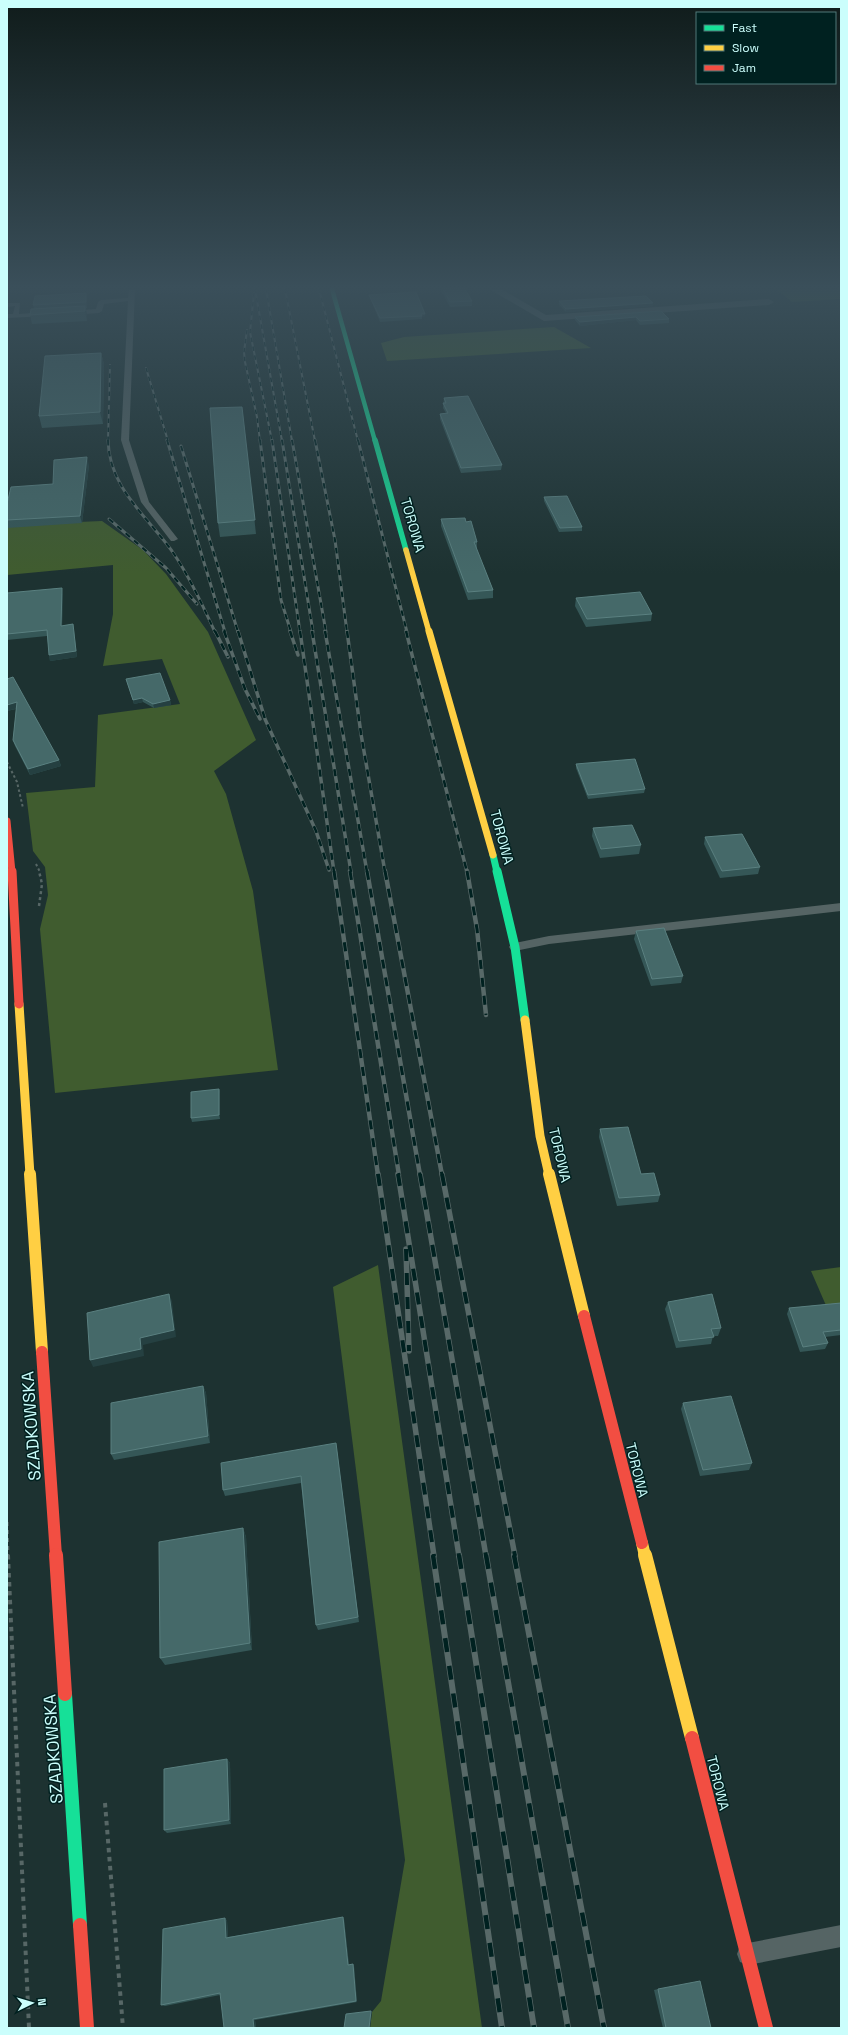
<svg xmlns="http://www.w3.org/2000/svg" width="848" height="2035" viewBox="0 0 848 2035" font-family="'Space Grotesk',sans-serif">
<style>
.green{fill:#405c2f}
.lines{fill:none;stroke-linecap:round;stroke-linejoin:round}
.path-far3{stroke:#576766;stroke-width:2;stroke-dasharray:2.5 2.5;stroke-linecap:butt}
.path-far2{stroke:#576766;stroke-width:2.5;stroke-dasharray:3 3;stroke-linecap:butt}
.path-far1{stroke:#576766;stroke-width:3;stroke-dasharray:4 4;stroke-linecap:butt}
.path{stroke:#576766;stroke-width:4;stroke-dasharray:4.5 4.5;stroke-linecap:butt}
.lane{fill:#556464;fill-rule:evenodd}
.street{fill:#556464;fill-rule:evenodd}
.fast-far4{stroke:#16e098;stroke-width:4.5}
.fast-far3{stroke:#16e098;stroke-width:5.5}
.fast-far2{stroke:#16e098;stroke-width:7}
.fast-far1{stroke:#16e098;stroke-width:9}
.fast{stroke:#16e098;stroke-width:14}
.slow-far4{stroke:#ffcf43;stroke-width:5.5}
.slow-far3{stroke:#ffcf43;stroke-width:7}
.slow-far2{stroke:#ffcf43;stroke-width:9}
.slow-far1{stroke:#ffcf43;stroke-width:12}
.slow{stroke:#ffcf43;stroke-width:14}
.jam-far3{stroke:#f24e42;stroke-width:7}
.jam-far2{stroke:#f24e42;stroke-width:9}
.jam-far1{stroke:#f24e42;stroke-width:12}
.jam{stroke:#f24e42;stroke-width:14}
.rail-far5-casing{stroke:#586968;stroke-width:2}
.rail-far4-casing{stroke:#586968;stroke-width:3}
.rail-far3-casing{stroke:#586968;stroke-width:3.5}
.rail-far2-casing{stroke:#586968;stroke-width:4.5}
.rail-far1-casing{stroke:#586968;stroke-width:5.5}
.rail-casing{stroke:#586968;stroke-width:6}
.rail-far5{stroke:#002120;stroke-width:1.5;stroke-dasharray:4.5;stroke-linecap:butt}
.rail-far4{stroke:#002120;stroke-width:2;stroke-dasharray:5.5;stroke-linecap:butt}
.rail-far3{stroke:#002120;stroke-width:2.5;stroke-dasharray:7;stroke-linecap:butt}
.rail-far2{stroke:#002120;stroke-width:3;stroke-dasharray:9;stroke-linecap:butt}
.rail-far1{stroke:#002120;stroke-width:4;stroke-dasharray:12;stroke-linecap:butt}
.rail{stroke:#002120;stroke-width:4.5;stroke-dasharray:14;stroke-linecap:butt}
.wall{fill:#355757}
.shaded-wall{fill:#254041}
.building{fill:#456969;stroke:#5a8080}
.labels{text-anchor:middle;stroke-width:3;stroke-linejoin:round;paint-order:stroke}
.street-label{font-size:14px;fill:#cbfefc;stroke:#002120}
.near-street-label{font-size:17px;fill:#cbfefc;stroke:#002120}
</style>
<rect width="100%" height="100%" fill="#1d3231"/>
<g class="green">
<polygon points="776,289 841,289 841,299 792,302"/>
<polygon points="554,327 591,348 387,361 381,343 404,337"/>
<polygon points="102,521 143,550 166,574 208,632 256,740 214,771 226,794 253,891 278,1070 55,1093 40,929 48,895 45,867 33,851 26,793 95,787 98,715 180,704 162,659 103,666 113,614 113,565 7,575 7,525"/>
<polygon points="378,1265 482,2028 370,2028 372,2012 381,2001 405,1860 333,1287"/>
<polygon points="841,1267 841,1308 828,1310 811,1271"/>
</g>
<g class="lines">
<g class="path-far3">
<polyline points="7,762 17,782 23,808"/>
<polyline points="36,864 40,872"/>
</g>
<polyline class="path-far2" points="39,906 42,884 39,871"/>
<polyline class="path-far1" points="7,1522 8,1556"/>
<g class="path">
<polyline points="8,1555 29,2028"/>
<polyline points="105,1803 123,2028"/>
</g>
<g class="lane">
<polygon points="129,289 135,289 129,440 149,502 178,539 174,541 171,541 141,502 121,440 128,301 104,304 102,311 99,313 69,315 66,313 69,311 96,309 98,302 101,300 128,298"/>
<polygon points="7,303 20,303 19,314 47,312 50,314 47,316 7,318 7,314 13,314 15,306 7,307"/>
<polygon points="841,903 841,911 549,944 515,951 511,950 509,947 511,944 515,943 549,936"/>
<polygon points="841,1925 841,1947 748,1965 740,1962 737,1954 740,1946 748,1943"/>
</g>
<polygon class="street" points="489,289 501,289 546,315 769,299 774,302 769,305 544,321"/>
<polyline class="fast-far4" points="332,289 375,441"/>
<polyline class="fast-far3" points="375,440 406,550"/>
<polyline class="fast-far2" points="493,855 497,872"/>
<polyline class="fast-far1" points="497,871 515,947 525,1020"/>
<polyline class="fast" points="65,1694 80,1925"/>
<polyline class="slow-far4" points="406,550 429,632"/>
<polyline class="slow-far3" points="429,631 493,855"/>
<g class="slow-far2">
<polyline points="19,1004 30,1175"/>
<polyline points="525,1020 540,1136 549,1175"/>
</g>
<g class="slow-far1">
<polyline points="30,1174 42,1352"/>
<polyline points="549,1174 584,1316"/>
<polyline points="642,1543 645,1556"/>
</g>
<polyline class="slow" points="645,1555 692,1738"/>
<polyline class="jam-far3" points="7,821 12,872"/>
<polyline class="jam-far2" points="12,871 19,1004"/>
<g class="jam-far1">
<polyline points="584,1316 642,1543"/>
<polyline points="42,1352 56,1556"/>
</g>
<g class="jam">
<polyline points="56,1555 65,1694"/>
<polyline points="692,1738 766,2028"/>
<polyline points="80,1925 87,2028"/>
</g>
<g class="rail-far5-casing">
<g id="rail-far5">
<polyline points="255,289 282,441"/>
<polyline points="266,289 292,441"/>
<polyline points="285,289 315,441"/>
<polyline points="319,289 358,441"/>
<polyline points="254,293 250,332 272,441"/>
<polyline points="247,330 244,352 245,362 257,417 260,441"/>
<polyline points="146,368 168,441"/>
<polyline points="108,441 110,365"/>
</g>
</g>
<g class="rail-far4-casing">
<g id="rail-far4">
<path d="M 108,440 C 109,488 146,515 172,551 C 189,576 202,604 215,632"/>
<polyline points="167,440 225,632"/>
<polyline points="260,440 281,600 291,632"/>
<polyline points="272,440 300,632"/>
<polyline points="282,440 313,632"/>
<polyline points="292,440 326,632"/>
<polyline points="315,440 335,540 347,632"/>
<polyline points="358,440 407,632"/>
<polyline points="181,446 238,632"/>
<polyline points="109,519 166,568 197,604"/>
</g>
</g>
<g class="rail-far3-casing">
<g id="rail-far3">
<polyline points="215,631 228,657"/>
<polyline points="224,631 245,689 260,719"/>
<polyline points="238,631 265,719 316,831 329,870"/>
<polyline points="290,631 298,655"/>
<polyline points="300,631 334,872"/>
<polyline points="312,631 351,872"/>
<polyline points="325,631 367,872"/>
<polyline points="347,631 361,734 385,872"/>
<polyline points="406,631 467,872"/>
</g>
</g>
<g class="rail-far2-casing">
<g id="rail-far2">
<polyline points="334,871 378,1175"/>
<polyline points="350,871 399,1175"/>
<polyline points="367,871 420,1175"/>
<polyline points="385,871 442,1175"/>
<polyline points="467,871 477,929 486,1015"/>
</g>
</g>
<g class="rail-far1-casing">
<g id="rail-far1">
<polyline points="378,1174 434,1556"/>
<polyline points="398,1174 459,1556"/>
<polyline points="420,1174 486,1556"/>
<polyline points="442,1174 515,1556"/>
<polyline points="406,1249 409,1351"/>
</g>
</g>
<g class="rail-casing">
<g id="rail">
<polyline points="433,1555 502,2028"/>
<polyline points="459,1555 534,2028"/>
<polyline points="486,1555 568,2028"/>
<polyline points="514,1555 604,2028"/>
</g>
</g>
<use href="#rail-far5" class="rail-far5"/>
<use href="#rail-far4" class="rail-far4"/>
<use href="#rail-far3" class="rail-far3"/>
<use href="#rail-far2" class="rail-far2"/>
<use href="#rail-far1" class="rail-far1"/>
<use href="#rail" class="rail"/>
</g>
<g class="wall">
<polygon points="440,289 465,289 472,301 472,306 450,307"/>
<polygon points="369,295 425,317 422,317 422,319 380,322 370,298"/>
<polygon points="87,300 87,308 86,308 87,315 87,321 32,324 30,315 34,309 33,305"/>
<polygon points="559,301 653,303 653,306 566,312 559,305"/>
<polygon points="661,311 669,319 669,323 640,325 636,320 580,326 575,320 575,317"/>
<polygon points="101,353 104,364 103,424 42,428 39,416"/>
<polygon points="444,398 502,465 501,470 461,473 440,419 440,414 446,413 443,408"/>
<polygon points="242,407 256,534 220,537 218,523"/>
<polygon points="89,465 82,523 7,528 7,504 53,484"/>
<polygon points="544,497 582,527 582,531 559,532 544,501"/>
<polygon points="441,519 466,522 477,542 477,549 476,549 493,590 493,598 468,600 441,526"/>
<polygon points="7,593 63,594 62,626 73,624 74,630 77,657 50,661 47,636 7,640"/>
<polygon points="576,598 652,614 651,621 586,627 575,606"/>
<polygon points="7,679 59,760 61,766 30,775 15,746 13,740 16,709 7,711"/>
<polygon points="126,679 170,700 171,705 154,708 143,702 134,704"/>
<polygon points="576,764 645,789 644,793 588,799 576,768"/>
<polygon points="593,828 641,845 639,854 600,858 592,836"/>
<polygon points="705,837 760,867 758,874 720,878 704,844"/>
<polygon points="636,931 683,976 681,983 651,986 634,939"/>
<polygon points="219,1089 220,1093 220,1119 192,1122 191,1118"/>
<polygon points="600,1129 660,1195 658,1202 617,1206 599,1137"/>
<polygon points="668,1302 721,1328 718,1336 713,1336 711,1344 676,1348 665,1309"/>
<polygon points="841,1303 841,1335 825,1337 828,1343 825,1349 800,1352 787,1314 789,1308"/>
<polygon points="203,1386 206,1393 210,1443 114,1460 111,1454"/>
<polygon points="683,1403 752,1463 749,1470 700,1476 681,1409"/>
<polygon points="336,1443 359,1622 318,1630 316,1625 301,1483 225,1496 223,1490"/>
<polygon points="243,1528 246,1537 252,1650 165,1665 160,1658"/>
<polygon points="227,1759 230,1763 231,1824 167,1833 164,1830"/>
<polygon points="225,1918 227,1921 228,1937 344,1919 349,1965 353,1964 354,1966 357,2002 255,2020 256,2028 220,1995 165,2006 161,2005"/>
<polygon points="658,1989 711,2028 663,2028 654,1990"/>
</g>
<g class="shaded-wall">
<polygon points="86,293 87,300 87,308 86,302"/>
<polygon points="653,303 653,306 566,312 566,309"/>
<polygon points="85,306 87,315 87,321 85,311"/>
<polygon points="421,314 425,314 425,317 422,317"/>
<polygon points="636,317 636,320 580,326 580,322"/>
<polygon points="101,353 104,364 103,424 100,412"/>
<polygon points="87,457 89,465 82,523 80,516"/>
<polygon points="62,588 63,594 62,632 61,626"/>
<polygon points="73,624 74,630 77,657 50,661 49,655"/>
<polygon points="142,698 143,702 134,704 133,700"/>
<polygon points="170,700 171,705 154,708 153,704"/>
<polygon points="17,702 19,708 7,711 7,705"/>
<polygon points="59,760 61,766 30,775 28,769"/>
<polygon points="219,1089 220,1093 220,1119 219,1115"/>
<polygon points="169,1294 172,1301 176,1337 143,1345 144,1356 93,1367 90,1360 140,1338"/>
<polygon points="203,1386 206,1393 210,1443 208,1436"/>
<polygon points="243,1528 246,1537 252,1650 250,1643"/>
<polygon points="227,1759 230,1763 231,1824 229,1820"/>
<polygon points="343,1917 344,1919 349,1967 348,1965"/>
<polygon points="225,1918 227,1921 228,1940 226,1938"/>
<polygon points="353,1964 354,1966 357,2002 356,2001"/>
<polygon points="371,2011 372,2012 370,2028 369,2028"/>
<polygon points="253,2019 255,2020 256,2028 254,2028"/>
</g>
<g class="building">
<polygon points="443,289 465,289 472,301 450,302"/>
<polygon points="416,292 425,314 421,314 422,316 380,318 369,295"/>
<polygon points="86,293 86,302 33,305 35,296"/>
<polygon points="646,296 653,303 566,309 559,301"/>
<polygon points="85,306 85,311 30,315 31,309"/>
<polygon points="661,311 669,319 640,321 636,317 580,322 575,317"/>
<polygon points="101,353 100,412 39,416 45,356"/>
<polygon points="468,396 502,465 461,468 440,414 448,413 443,403 446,403 444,398"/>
<polygon points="242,407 255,520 218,523 210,408"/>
<polygon points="87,457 80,516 7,520 7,504 11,487 53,484 54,460"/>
<polygon points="567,496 582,527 560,528 544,497"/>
<polygon points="465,518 466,522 471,521 477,542 474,542 493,590 468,592 441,519"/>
<polygon points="62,588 61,626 73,624 76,651 49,655 47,630 7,634 7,593"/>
<polygon points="640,592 652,614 587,619 576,598"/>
<polygon points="160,673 170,700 153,704 142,698 133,700 126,679"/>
<polygon points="13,677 59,760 28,769 13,740 17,702 7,705 7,679"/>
<polygon points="635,759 645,789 588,795 576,764"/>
<polygon points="632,825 641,845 601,849 593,828"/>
<polygon points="742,834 760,867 722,871 705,837"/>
<polygon points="664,928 683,976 652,979 636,931"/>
<polygon points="219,1089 219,1115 191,1118 191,1092"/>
<polygon points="628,1127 641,1174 654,1173 660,1195 619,1198 600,1129"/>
<polygon points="169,1294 174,1330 140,1338 141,1349 90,1360 87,1313"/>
<polygon points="712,1294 721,1328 711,1329 714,1337 679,1341 668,1302"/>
<polygon points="841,1303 841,1330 823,1332 828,1343 803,1347 789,1308"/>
<polygon points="203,1386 208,1436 111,1454 111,1403"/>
<polygon points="731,1396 752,1463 703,1470 683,1403"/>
<polygon points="336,1443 358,1617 316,1625 301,1476 223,1490 221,1463"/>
<polygon points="243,1528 250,1643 160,1658 159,1542"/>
<polygon points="227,1759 229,1820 164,1830 164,1769"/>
<polygon points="343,1917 348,1965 353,1964 356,2001 253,2019 254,2028 224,2028 220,1993 161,2005 163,1929 225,1918 226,1938"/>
<polygon points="700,1981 711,2028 666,2028 658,1989"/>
<polygon points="371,2011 369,2028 344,2028 346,2014"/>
</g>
<linearGradient id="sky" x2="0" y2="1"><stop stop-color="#101c1b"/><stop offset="0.5" stop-color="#3a4f5a"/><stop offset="1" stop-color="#3a4f5a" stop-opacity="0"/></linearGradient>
<rect width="848" height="574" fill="url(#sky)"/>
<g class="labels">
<g class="street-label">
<text transform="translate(413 525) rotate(74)" y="5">TOROWA</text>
<text transform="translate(502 837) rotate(75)" y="5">TOROWA</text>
<text transform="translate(560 1155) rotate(77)" y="5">TOROWA</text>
<text transform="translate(637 1470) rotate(76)" y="5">TOROWA</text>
<text transform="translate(718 1783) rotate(76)" y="5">TOROWA</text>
</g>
<g class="near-street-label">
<text transform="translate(31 1426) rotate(-94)" y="6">SZADKOWSKA</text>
<text transform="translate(53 1749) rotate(-94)" y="6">SZADKOWSKA</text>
</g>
</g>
<rect width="848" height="2035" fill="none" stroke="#cbfefc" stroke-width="16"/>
<rect x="696" y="12" width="140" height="72" fill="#002120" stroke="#517978"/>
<rect x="704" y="25" width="20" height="6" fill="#16e098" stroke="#517978"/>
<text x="732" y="32" font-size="12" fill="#cbfefc">Fast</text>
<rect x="704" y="45" width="20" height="6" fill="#ffcf43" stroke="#517978"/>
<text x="732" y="52" font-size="12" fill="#cbfefc">Slow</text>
<rect x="704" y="65" width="20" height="6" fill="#f24e42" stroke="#517978"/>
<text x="732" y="72" font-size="12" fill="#cbfefc">Jam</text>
<g transform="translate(32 2003) rotate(85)" stroke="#002120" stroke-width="3" paint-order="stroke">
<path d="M0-3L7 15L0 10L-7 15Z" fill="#cbfefc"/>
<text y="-6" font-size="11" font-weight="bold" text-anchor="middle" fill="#cbfefc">N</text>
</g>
</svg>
